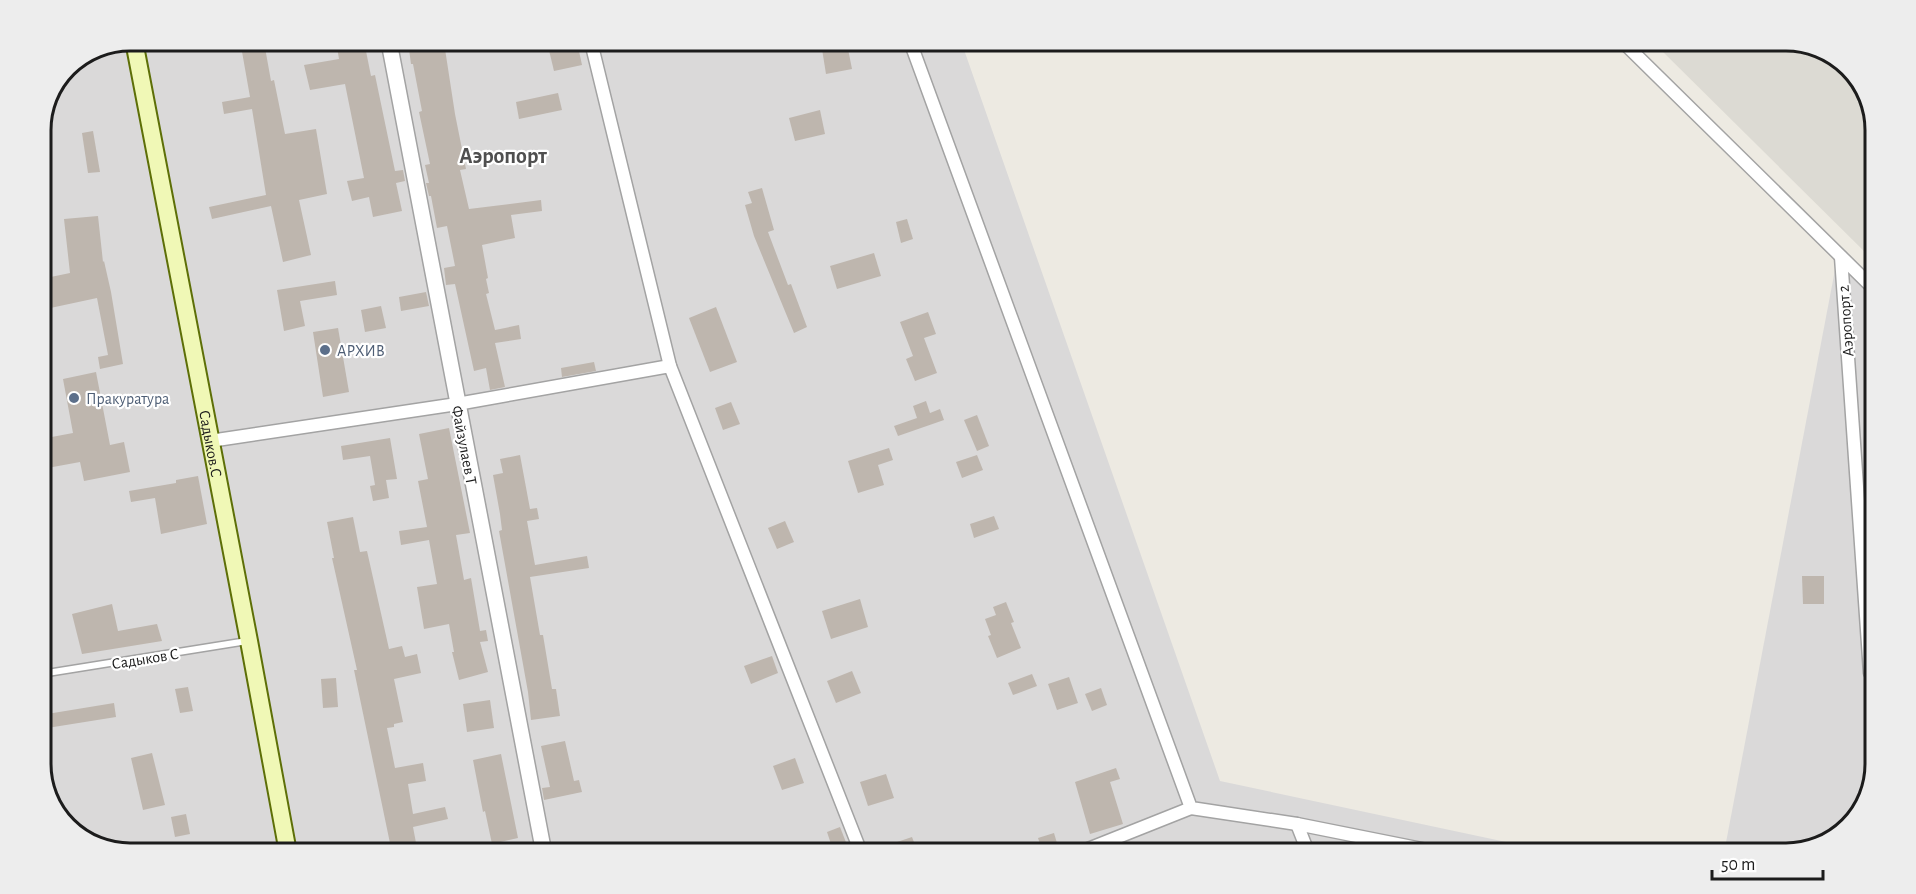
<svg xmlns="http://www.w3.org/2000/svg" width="1916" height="894" viewBox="0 0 1916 894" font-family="'Alegreya Sans',sans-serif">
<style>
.residential{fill:#dad9d9}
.airport{fill:#dcdad3}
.building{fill:#beb6ae}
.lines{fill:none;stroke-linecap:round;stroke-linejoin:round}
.service-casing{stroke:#a3a3a3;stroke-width:9}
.minor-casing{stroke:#a3a3a3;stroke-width:15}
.tertiary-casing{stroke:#a3a3a3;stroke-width:18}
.secondary-casing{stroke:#5d6f07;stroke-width:20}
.service{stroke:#fff;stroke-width:6}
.minor{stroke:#fff;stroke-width:12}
.tertiary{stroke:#fff;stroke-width:15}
.secondary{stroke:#f0f8b6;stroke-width:16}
.service-dot{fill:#5c6f8a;stroke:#fff;stroke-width:2}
.labels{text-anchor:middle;stroke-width:4.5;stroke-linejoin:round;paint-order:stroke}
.street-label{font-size:16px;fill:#1c1c1c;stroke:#fff}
.service-label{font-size:16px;fill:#4e5e75;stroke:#fff;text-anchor:start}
.district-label{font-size:22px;font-weight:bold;fill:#4f4f4f;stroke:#fff}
.rim{fill:none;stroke:#1c1c1c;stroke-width:3}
</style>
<rect width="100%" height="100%" fill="#edeae2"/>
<g class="residential">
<polygon points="130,41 962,44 1220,781 1558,853 96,847 56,814 41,770 41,125 67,67"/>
<polygon points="1838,254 1874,291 1869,798 1835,839 1786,853 1724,853"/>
</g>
<polygon class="airport" points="1658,47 1820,47 1860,80 1875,125 1874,261"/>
<g class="building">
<polygon points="336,41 364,41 371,76 375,75 395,171 403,170 405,181 396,183 402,211 373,217 369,197 352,201 347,181 364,178 345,84 310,90 304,65 339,59"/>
<polygon points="264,42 271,81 274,80 285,134 316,129 327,194 299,200 311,255 283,262 271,206 212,219 209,207 266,195 252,109 224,114 222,102 250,97 241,46"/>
<polygon points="408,42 438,42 439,49 445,49 455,114 466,169 460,170 469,209 541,200 542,211 511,215 515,238 482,245 488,278 486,279 489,293 486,294 495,330 519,325 521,339 495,343 505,387 490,390 486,368 474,371 455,284 446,285 444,268 455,266 447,226 437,228 431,196 429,196 426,183 429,183 425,165 430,164 419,112 422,111 413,64 411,64"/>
<polygon points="547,42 577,42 582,65 554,71"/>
<polygon points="847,44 852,69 826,74 822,49"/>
<polygon points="558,93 562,110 519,119 516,102"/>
<polygon points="820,110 825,134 795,141 789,118"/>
<polygon points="93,131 100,172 88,173 82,133"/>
<polygon points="762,188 774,230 768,232 788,285 791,284 807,327 794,333 754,236 745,205 752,203 748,192"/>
<polygon points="98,216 103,262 104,261 111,292 123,364 100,369 98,357 108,355 97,298 41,310 41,279 70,273 64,219"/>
<polygon points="907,219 913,239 901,243 896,222"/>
<polygon points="874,253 881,276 837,289 830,266"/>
<polygon points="335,281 337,295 300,301 305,326 284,331 277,290"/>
<polygon points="426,292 429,306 401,311 399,297"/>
<polygon points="381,306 386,328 365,332 361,310"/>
<polygon points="716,307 737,362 710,372 689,318"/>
<polygon points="928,312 936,334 924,338 937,373 915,381 906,359 913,356 900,322"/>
<polygon points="338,328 349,392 323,397 313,332"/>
<polygon points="594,362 596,371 562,377 561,368"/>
<polygon points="96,372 110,445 124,442 130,472 84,481 80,462 42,469 41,439 73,433 63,379"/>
<polygon points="926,401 930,413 940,409 944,420 898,436 894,426 917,418 913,406"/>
<polygon points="731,402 740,424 723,430 715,408"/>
<polygon points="977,415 989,446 977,451 964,420"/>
<polygon points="449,428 470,533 456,535 464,580 471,578 480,631 486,630 488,641 480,642 488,672 459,680 452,652 454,652 449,624 424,629 417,587 437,584 429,540 401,545 399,531 427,527 418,481 428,479 419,434"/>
<polygon points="390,438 397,479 386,480 389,498 373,501 370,486 375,485 370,456 343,460 341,446"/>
<polygon points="889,448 893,460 878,465 884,485 858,493 848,461"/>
<polygon points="520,455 530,509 537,508 539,519 527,521 535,565 587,556 589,568 530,577 540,635 543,635 552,689 556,689 560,716 531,720 528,692 499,531 502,530 500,514 493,475 503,473 500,459"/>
<polygon points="977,455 983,470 962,478 956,462"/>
<polygon points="198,476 207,524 161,534 155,498 131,502 129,491 176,483 176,480"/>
<polygon points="994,516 999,529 974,538 970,524"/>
<polygon points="353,517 360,552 367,551 389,649 402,646 405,657 417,654 421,673 394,679 403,722 394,724 394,727 387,728 395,768 423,763 426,781 408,784 413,814 445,807 448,819 413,827 417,848 391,848 354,670 357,670 332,558 334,558 327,522"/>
<polygon points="785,521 794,542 777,549 768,528"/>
<polygon points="1802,576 1824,576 1824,604 1803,604"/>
<polygon points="860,599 868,627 831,639 822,611"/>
<polygon points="1006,602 1014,622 1011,623 1021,648 997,658 988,636 991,635 985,619 996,615 993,607"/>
<polygon points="112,604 118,631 157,624 162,641 82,654 72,614"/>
<polygon points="772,656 778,673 751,684 744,666"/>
<polygon points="852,671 861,693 836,703 827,681"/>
<polygon points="1032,674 1037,686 1013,695 1008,683"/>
<polygon points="1069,677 1078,703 1057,710 1048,684"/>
<polygon points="336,678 338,707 323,708 321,679"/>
<polygon points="188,687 193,711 180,713 175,689"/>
<polygon points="1101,688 1107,705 1092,711 1085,694"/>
<polygon points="490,700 494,728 467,732 463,704"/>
<polygon points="114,703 116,717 41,729 41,715"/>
<polygon points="565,741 574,781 579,780 582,792 544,800 542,788 550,787 541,746"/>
<polygon points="152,753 165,805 143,810 131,758"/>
<polygon points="501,754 518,838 492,844 485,811 483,812 473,760"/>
<polygon points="795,758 804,783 782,790 773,766"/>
<polygon points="1116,768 1120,779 1110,782 1123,824 1090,834 1075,782"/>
<polygon points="886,774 894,798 868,806 860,782"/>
<polygon points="186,814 190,834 175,837 171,817"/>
<polygon points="840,827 849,850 833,850 827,832"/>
<polygon points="1054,833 1059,850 1042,850 1038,838"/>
<polygon points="912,837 917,850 879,850 879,848"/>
</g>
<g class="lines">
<g class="service-casing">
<polyline id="service" points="41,674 247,641"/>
</g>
<g class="minor-casing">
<g id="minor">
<polyline points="591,42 670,366"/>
<polyline points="911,44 1191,808 1297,824 1437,852"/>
<polyline points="1628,47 1874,289"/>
<polyline points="1841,257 1870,673"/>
<polyline points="210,441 457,404 670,366 860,850"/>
<polyline points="1297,824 1308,852"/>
<polyline points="1083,851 1191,808"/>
</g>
</g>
<g class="tertiary-casing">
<polyline id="tertiary" points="389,42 543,848"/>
</g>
<g class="secondary-casing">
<g id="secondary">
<path id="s1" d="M 134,41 L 249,641 L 287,847"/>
</g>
</g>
<use href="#service" class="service"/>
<use href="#minor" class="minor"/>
<use href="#tertiary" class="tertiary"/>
<use href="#secondary" class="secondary"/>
</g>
<g class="service-dot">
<circle cx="325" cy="350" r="6"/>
<circle cx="74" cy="398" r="6"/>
</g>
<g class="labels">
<g class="street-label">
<text transform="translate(1845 321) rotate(-94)" y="6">Аэропорт 2</text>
<text dy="6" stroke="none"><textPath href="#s1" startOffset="410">Садыков.С</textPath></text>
<text transform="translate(465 445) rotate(79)" y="6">Файзулаев Т</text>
<text transform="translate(145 658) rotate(-9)" y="6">Садыков С</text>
</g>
<g class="service-label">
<text x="337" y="356">АРХИВ</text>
<text x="86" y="404">Пракуратура</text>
</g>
<g class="district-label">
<text x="503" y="163">Аэропорт</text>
</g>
</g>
<path d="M0 0H1916V894H0ZM130 51H1786A79 79 0 0 1 1865 130V764A79 79 0 0 1 1786 843H130A79 79 0 0 1 51 764V130A79 79 0 0 1 130 51Z" fill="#ededed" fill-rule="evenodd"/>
<path class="rim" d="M130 51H1786A79 79 0 0 1 1865 130V764A79 79 0 0 1 1786 843H130A79 79 0 0 1 51 764V130A79 79 0 0 1 130 51Z"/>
<path d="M1712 870v9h111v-9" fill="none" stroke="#1c1c1c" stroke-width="3"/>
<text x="1721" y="870" font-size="18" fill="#1c1c1c" stroke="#ffffff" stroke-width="4.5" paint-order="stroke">50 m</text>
</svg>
